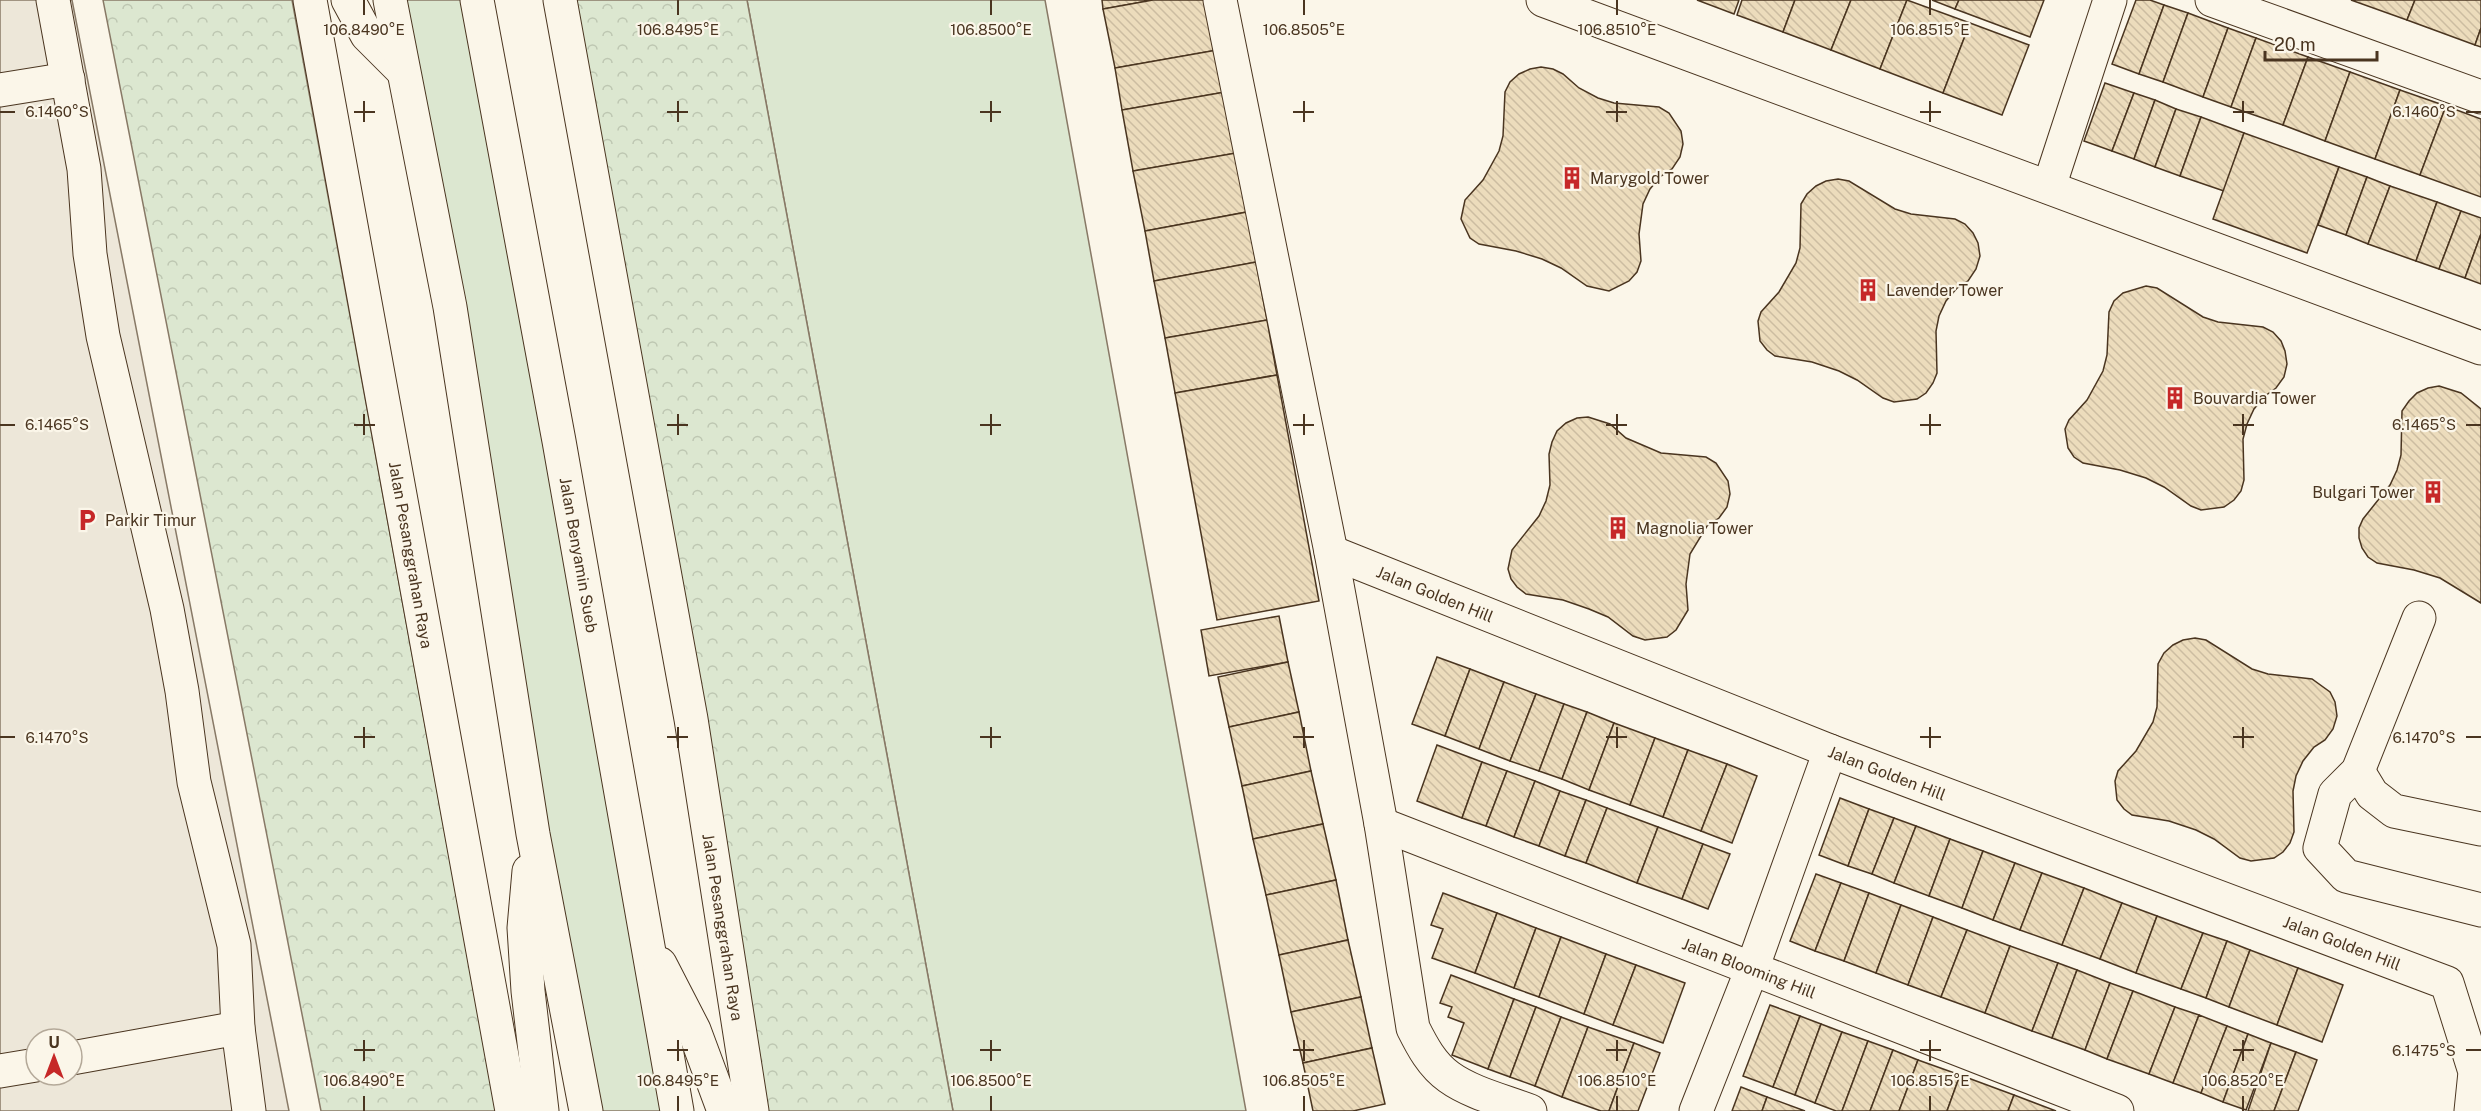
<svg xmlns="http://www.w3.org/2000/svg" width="2481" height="1111" viewBox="0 0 2481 1111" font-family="'Public Sans',sans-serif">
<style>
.green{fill:#dce7d0;stroke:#887966;stroke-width:1.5}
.forest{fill:url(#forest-crowns);stroke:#887966;stroke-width:1.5}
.parking{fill:#ede7d9;stroke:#887966;stroke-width:1.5;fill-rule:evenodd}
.building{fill:url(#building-back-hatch);stroke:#4a3520;stroke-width:1.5}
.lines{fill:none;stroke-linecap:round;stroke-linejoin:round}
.minor-casing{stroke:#4a3520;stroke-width:35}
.major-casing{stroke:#4a3520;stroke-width:35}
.minor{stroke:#fbf6e9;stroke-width:33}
.major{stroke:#fbf6e9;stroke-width:33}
.ticks{fill:none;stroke:#4a3520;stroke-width:2}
.labels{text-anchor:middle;stroke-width:4.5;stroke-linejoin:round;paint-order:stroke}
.poi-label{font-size:16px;fill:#4a3520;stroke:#fbf6e9;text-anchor:start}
.street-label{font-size:16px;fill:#4a3520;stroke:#fbf6e9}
.ticks-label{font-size:15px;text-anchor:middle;fill:#4a3520;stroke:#fbf6e9;stroke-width:4.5;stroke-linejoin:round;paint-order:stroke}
</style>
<defs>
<pattern id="forest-crowns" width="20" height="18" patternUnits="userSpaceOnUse" patternTransform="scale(1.5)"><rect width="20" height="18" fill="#dce7d0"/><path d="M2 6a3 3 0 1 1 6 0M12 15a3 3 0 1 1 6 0" fill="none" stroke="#bec7b2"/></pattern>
<pattern id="building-back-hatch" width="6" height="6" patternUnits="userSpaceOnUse" patternTransform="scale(1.5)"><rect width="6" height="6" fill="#ecdcbc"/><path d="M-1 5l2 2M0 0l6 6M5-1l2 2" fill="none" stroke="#ccbda1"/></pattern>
</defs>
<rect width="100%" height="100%" fill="#fbf6e9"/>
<g class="green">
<polygon points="390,0 477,0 677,1111 586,1111"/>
<polygon points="747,0 1045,0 1246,1111 953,1111"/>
</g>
<g class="forest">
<polygon points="103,0 292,0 496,1111 321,1111"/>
<polygon points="556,0 747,0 953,1111 750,1111"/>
</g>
<path class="parking" d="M 0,0 L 72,0 L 289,1111 L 0,1111 ZM 36,1039 L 72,1039 L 72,1075 L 36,1075 Z"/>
<g class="building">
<polygon points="1102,0 1153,0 1103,9"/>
<polygon points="1153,0 1207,0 1217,50 1115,68 1103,9"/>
<polygon points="1697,0 1739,0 1734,14"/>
<polygon points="1742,0 1795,0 1783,32 1737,15"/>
<polygon points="1795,0 1851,0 1831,50 1783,32"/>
<polygon points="1851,0 1907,0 1880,69 1831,50"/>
<polygon points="1907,0 1970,23 1943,93 1880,69"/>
<polygon points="1932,0 1959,0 1955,9"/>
<polygon points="1959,0 2044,0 2030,37 1955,9"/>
<polygon points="2136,0 2150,0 2164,5 2139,74 2112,64"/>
<polygon points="2351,0 2415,0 2407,20"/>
<polygon points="2415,0 2481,0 2481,28 2475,45 2407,20"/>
<polygon points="2164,5 2188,13 2163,82 2139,74"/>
<polygon points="2188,13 2228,28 2203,97 2163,82"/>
<polygon points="1970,23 2029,45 2002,115 1943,93"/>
<polygon points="2228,28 2256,38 2231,107 2203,97"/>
<polygon points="2481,28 2481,47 2475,45"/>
<polygon points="2256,38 2308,57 2283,125 2231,107"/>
<polygon points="1217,50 1225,92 1122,110 1115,68"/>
<polygon points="2308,57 2350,72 2325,141 2283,125"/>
<polygon points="1541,67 1553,69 1563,74 1579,88 1598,98 1614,103 1659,107 1669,113 1681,131 1683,144 1680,157 1672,169 1661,176 1650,189 1643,204 1639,234 1641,261 1637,272 1629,281 1609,291 1587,286 1561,268 1542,259 1516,251 1479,244 1470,238 1461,219 1465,200 1483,180 1499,151 1503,136 1505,92 1510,82 1519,74 1530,69"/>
<polygon points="2350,72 2400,90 2375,159 2325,141"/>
<polygon points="2105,83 2134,93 2112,151 2084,141"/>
<polygon points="2400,90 2446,106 2420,175 2375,159"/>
<polygon points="1225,92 1236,153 1133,171 1122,110"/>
<polygon points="2134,93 2155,100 2134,159 2112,151"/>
<polygon points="2155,100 2176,109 2155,167 2134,159"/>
<polygon points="2446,106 2481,119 2481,197 2420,175"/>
<polygon points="2176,109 2201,117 2180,176 2155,167"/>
<polygon points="2201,117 2244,133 2224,191 2180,176"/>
<polygon points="2244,133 2339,167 2307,253 2213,219"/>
<polygon points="1236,153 1247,212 1145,231 1133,171"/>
<polygon points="2339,167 2367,177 2346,235 2318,225"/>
<polygon points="2367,177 2390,186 2368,244 2346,235"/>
<polygon points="1838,179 1849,181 1895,209 1911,214 1955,219 1965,224 1973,233 1978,243 1980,256 1976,269 1968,281 1957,288 1946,301 1939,316 1936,331 1937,373 1933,383 1926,393 1917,399 1894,402 1883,398 1857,380 1839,371 1812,362 1775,356 1767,350 1760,341 1758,321 1761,312 1779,292 1796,263 1800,248 1801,204 1807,194 1816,186 1826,181"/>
<polygon points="2390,186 2437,202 2416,261 2368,244"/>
<polygon points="2437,202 2461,211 2439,269 2416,261"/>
<polygon points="2461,211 2481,218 2481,234 2465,278 2439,269"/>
<polygon points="1247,212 1256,262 1154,281 1145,231"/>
<polygon points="2481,234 2481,284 2465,278"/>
<polygon points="1256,262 1267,320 1165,338 1154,281"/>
<polygon points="2146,286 2157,288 2203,317 2218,322 2263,327 2273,332 2281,341 2285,351 2287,364 2284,377 2276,388 2265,396 2254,409 2247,424 2243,439 2244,480 2241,491 2234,500 2224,507 2201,510 2191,506 2164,487 2146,478 2120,470 2083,463 2074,457 2068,448 2065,429 2069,420 2087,400 2103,371 2107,355 2109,312 2114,301 2123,293"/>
<polygon points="1267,320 1277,375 1175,393 1165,338"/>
<polygon points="1277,375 1319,601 1217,620 1175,393"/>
<polygon points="2439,386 2461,393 2481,409 2481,603 2440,578 2414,570 2377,563 2368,557 2362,548 2359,538 2359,528 2363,519 2390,485 2397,470 2401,455 2402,411 2409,401 2417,393 2428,388"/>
<polygon points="1588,417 1610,424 1626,438 1661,453 1706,457 1716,463 1728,481 1730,494 1727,507 1719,518 1707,526 1690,554 1686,584 1688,610 1676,630 1667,637 1645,640 1633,636 1608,617 1589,609 1563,600 1526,594 1517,587 1511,579 1508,569 1512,550 1539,516 1546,501 1550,485 1549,454 1552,442 1557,431 1566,423 1577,418"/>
<polygon points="1279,616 1288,662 1209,676 1201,630"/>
<polygon points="2195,638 2206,640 2252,669 2268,674 2312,679 2330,692 2335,702 2337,716 2333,729 2325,740 2314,747 2303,761 2296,776 2293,791 2294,832 2290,843 2283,852 2274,858 2251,861 2240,858 2214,839 2196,830 2169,821 2132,815 2124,809 2117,800 2115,781 2118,771 2136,751 2153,722 2157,707 2158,664 2164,653 2173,645 2183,640"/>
<polygon points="1437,657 1470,669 1445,736 1412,724"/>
<polygon points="1288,662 1299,712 1229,727 1218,677"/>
<polygon points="1470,669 1504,682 1479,749 1445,736"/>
<polygon points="1504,682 1536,694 1510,761 1479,749"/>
<polygon points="1536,694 1564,704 1539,771 1510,761"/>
<polygon points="1564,704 1587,712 1562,779 1539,771"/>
<polygon points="1299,712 1311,771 1242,786 1229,727"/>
<polygon points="1587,712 1614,723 1589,790 1562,779"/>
<polygon points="1614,723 1655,738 1630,805 1589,790"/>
<polygon points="1655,738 1688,750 1663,817 1630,805"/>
<polygon points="1437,745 1482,762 1462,818 1417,801"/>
<polygon points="1688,750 1727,764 1701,831 1663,817"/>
<polygon points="1482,762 1507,771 1486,826 1462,818"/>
<polygon points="1727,764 1757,776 1732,843 1701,831"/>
<polygon points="1311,771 1323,824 1253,839 1242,786"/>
<polygon points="1507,771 1535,781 1514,837 1486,826"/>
<polygon points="1535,781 1560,791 1539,846 1514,837"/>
<polygon points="1560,791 1586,800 1565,856 1539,846"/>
<polygon points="1840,798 1869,809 1848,866 1819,855"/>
<polygon points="1586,800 1607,808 1586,863 1565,856"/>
<polygon points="1607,808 1658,827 1637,883 1586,863"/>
<polygon points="1869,809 1894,818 1872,874 1848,866"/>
<polygon points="1894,818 1916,826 1894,883 1872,874"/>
<polygon points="1323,824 1336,880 1266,895 1253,839"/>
<polygon points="1916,826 1950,839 1929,896 1894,883"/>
<polygon points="1658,827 1703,844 1682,899 1637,883"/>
<polygon points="1950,839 1983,851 1962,908 1929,896"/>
<polygon points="1703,844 1730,854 1708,909 1682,899"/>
<polygon points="1983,851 2015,863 1993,920 1962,908"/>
<polygon points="2015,863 2042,873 2020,930 1993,920"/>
<polygon points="2042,873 2084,888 2062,945 2020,930"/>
<polygon points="1816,874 1841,883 1815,951 1790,941"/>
<polygon points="1336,880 1348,940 1279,955 1266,895"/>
<polygon points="1841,883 1869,893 1844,961 1815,951"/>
<polygon points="2084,888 2122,903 2100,959 2062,945"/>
<polygon points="1443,893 1497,913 1475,973 1432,958 1443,929 1431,925"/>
<polygon points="1869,893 1901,905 1876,973 1844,961"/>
<polygon points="2122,903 2157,916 2136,973 2100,959"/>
<polygon points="1901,905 1933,917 1908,985 1876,973"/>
<polygon points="1497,913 1536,928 1514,988 1475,973"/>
<polygon points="2157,916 2203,933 2181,989 2136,973"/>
<polygon points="1933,917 1967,930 1941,997 1908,985"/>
<polygon points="1536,928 1561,937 1539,997 1514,988"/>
<polygon points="1967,930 2010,946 1985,1013 1941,997"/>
<polygon points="2203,933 2227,941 2206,998 2181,989"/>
<polygon points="1561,937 1606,954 1584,1014 1539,997"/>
<polygon points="1348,940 1361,997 1291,1012 1279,955"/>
<polygon points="2227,941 2250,950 2229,1007 2206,998"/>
<polygon points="2010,946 2058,963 2032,1031 1985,1013"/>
<polygon points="2250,950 2298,968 2277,1025 2229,1007"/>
<polygon points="1606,954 1636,965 1613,1025 1584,1014"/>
<polygon points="2058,963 2077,970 2052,1038 2032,1031"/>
<polygon points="1636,965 1685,983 1663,1043 1613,1025"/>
<polygon points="2298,968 2343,985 2322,1042 2277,1025"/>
<polygon points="2077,970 2110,983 2085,1050 2052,1038"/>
<polygon points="1451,975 1514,999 1488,1069 1452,1055 1464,1023 1448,1017 1452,1007 1440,1003"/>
<polygon points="2110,983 2133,991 2107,1059 2085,1050"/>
<polygon points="2133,991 2175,1007 2149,1074 2107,1059"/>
<polygon points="1361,997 1372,1048 1303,1063 1291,1012"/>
<polygon points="1514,999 1536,1007 1510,1077 1488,1069"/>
<polygon points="1770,1005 1800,1016 1773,1087 1743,1076"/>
<polygon points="1536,1007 1561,1017 1535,1086 1510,1077"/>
<polygon points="2175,1007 2199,1015 2173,1083 2149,1074"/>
<polygon points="2199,1015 2227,1026 2201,1093 2173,1083"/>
<polygon points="1800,1016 1821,1024 1795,1095 1773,1087"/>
<polygon points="1561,1017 1588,1027 1562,1097 1535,1086"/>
<polygon points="1821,1024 1842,1032 1815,1103 1795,1095"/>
<polygon points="2227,1026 2248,1034 2223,1102 2201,1093"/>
<polygon points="1588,1027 1634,1043 1609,1111 1601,1111 1562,1097"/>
<polygon points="1842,1032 1868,1041 1842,1111 1836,1111 1815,1103"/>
<polygon points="2248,1034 2271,1043 2246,1110 2223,1102"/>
<polygon points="1868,1041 1893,1050 1870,1111 1842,1111"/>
<polygon points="1634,1043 1660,1053 1638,1111 1609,1111"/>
<polygon points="2271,1043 2296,1052 2274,1111 2248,1111"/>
<polygon points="1372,1048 1385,1104 1353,1111 1313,1111 1303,1063"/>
<polygon points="1893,1050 1918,1060 1899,1111 1870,1111"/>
<polygon points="2296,1052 2317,1060 2298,1111 2274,1111"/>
<polygon points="1918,1060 1960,1075 1947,1111 1899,1111"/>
<polygon points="1960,1075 2014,1095 2008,1111 1947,1111"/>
<polygon points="1741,1087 1767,1097 1762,1111 1732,1111"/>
<polygon points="2014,1095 2056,1111 2008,1111"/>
<polygon points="1767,1097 1805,1111 1762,1111"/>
</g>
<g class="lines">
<g class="minor-casing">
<g id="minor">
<polyline points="53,0 84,169 90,254 103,336 167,609 182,691 194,782 234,945 238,1028 249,1111"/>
<path d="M 1220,0 L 1331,552 L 1381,824 L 1413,1028 C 1422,1046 1432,1065 1449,1077 C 1471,1093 1504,1101 1530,1111"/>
<polyline points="1543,0 2481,348"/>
<polyline points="2212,0 2481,97"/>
<polyline points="0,90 68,79"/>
<polyline points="2049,187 2110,0"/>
<polyline points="1331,552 1830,751 2447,983 2475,1072 2471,1111"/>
<polyline points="2419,618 2358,771 2335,794 2320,848 2346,876 2481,910"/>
<polyline points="2358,771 2372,794 2394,811 2481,829"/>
<polyline points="1381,824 2117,1111"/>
<polyline points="72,1058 238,1028"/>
<polyline points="0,1071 36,1065"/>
<polyline points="1696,1111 1752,969 1830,751"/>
</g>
</g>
<g class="major-casing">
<g id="major">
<polyline points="310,0 512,1111"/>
<polyline points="348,0 367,35 403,71"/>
<polyline points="390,0 450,307 533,834 586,1111"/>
<polyline points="477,0 559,441 677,1111"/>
<polyline points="560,0 691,719 752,1111"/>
<polyline points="529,871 524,928 528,991 542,1111"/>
<polyline points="660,964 694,1030 724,1111"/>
</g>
</g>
<use href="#minor" class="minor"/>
<use href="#major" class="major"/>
</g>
<path class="ticks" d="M 364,0 L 364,15M 678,0 L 678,15M 991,0 L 991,15M 1304,0 L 1304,15M 1617,0 L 1617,15M 1930,0 L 1930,15M 364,101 L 364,122M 678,101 L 678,122M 991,101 L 991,122M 1304,101 L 1304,122M 1617,101 L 1617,122M 1930,101 L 1930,122M 2243,101 L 2243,122M 0,112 L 15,112M 354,112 L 375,112M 667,112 L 688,112M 980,112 L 1001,112M 1293,112 L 1314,112M 1606,112 L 1627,112M 1920,112 L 1941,112M 2233,112 L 2254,112M 2466,112 L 2481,112M 364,414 L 364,435M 678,414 L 678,435M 991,414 L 991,435M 1304,414 L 1304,435M 1617,414 L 1617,435M 1930,414 L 1930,435M 2243,414 L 2243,435M 0,425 L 15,425M 354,425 L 375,425M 667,425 L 688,425M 980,425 L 1001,425M 1293,425 L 1314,425M 1606,425 L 1627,425M 1920,425 L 1941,425M 2233,425 L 2254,425M 2466,425 L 2481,425M 364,727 L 364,748M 678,727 L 678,748M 991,727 L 991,748M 1304,727 L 1304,748M 1617,727 L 1617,748M 1930,727 L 1930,748M 2243,727 L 2243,748M 0,737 L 15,737M 354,737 L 375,737M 667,737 L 688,737M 980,737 L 1001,737M 1293,737 L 1314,737M 1606,737 L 1627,737M 1920,737 L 1941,737M 2233,737 L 2254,737M 2466,737 L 2481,737M 364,1040 L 364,1061M 678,1040 L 678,1061M 991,1040 L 991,1061M 1304,1040 L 1304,1061M 1617,1040 L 1617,1061M 1930,1040 L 1930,1061M 2243,1040 L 2243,1061M 354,1050 L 375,1050M 667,1050 L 688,1050M 980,1050 L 1001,1050M 1293,1050 L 1314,1050M 1606,1050 L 1627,1050M 1920,1050 L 1941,1050M 2233,1050 L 2254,1050M 2466,1050 L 2481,1050M 364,1096 L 364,1111M 678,1096 L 678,1111M 991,1096 L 991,1111M 1304,1096 L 1304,1111M 1617,1096 L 1617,1111M 1930,1096 L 1930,1111M 2243,1096 L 2243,1111"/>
<defs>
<g id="building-bare" transform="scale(1.8)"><path d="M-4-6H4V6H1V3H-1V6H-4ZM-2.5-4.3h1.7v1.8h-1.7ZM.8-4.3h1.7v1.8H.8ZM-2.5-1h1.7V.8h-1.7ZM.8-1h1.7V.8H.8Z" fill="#c62828" stroke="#fbf6e9" stroke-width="2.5" paint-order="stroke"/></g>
<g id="parking-bare" transform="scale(1.8)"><path d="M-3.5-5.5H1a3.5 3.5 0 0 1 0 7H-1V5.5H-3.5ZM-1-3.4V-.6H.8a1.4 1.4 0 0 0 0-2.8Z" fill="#c62828" stroke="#fbf6e9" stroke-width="2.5" paint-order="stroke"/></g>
</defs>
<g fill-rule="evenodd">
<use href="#building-bare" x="1572" y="178"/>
<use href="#building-bare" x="1868" y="290"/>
<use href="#building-bare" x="2175" y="398"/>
<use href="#building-bare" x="2433" y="492"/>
<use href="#parking-bare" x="87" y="520"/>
<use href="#building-bare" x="1618" y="528"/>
</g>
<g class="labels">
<g class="poi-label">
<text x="1590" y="184">Marygold Tower</text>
<text x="1886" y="296">Lavender Tower</text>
<text x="2193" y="404">Bouvardia Tower</text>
<text x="2415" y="498" text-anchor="end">Bulgari Tower</text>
<text x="105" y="526">Parkir Timur</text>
<text x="1636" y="534">Magnolia Tower</text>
</g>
<g class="street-label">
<text transform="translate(411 555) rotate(80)" y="6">Jalan Pesanggrahan Raya</text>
<text transform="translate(579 555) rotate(80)" y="6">Jalan Benyamin Sueb</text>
<text transform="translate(1435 594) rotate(22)" y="6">Jalan Golden Hill</text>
<text transform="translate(1887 773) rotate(21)" y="6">Jalan Golden Hill</text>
<text transform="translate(723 927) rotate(81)" y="6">Jalan Pesanggrahan Raya</text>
<text transform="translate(2342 943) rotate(21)" y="6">Jalan Golden Hill</text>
<text transform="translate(1749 968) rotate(21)" y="6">Jalan Blooming Hill</text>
</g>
</g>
<g class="ticks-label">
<text x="364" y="35">106.8490°E</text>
<text x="678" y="35">106.8495°E</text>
<text x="991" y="35">106.8500°E</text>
<text x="1304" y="35">106.8505°E</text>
<text x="1617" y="35">106.8510°E</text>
<text x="1930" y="35">106.8515°E</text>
<text x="57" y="117">6.1460°S</text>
<text x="2424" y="117">6.1460°S</text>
<text x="57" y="430">6.1465°S</text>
<text x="2424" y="430">6.1465°S</text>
<text x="57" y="743">6.1470°S</text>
<text x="2424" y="743">6.1470°S</text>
<text x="2424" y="1056">6.1475°S</text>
<text x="364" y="1086">106.8490°E</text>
<text x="678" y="1086">106.8495°E</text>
<text x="991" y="1086">106.8500°E</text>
<text x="1304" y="1086">106.8505°E</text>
<text x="1617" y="1086">106.8510°E</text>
<text x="1930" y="1086">106.8515°E</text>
<text x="2243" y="1086">106.8520°E</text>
</g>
<g transform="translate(54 1057)"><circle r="28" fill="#fbf6e9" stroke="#b4a999" stroke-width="1.5"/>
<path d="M0-4.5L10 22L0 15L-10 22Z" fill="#c62828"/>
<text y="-9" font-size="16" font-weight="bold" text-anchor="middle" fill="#4a3520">U</text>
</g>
<path d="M2265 51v9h112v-9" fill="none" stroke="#4a3520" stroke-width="3"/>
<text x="2274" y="51" font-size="18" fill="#4a3520" stroke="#fbf6e9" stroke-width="4.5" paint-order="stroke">20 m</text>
</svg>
